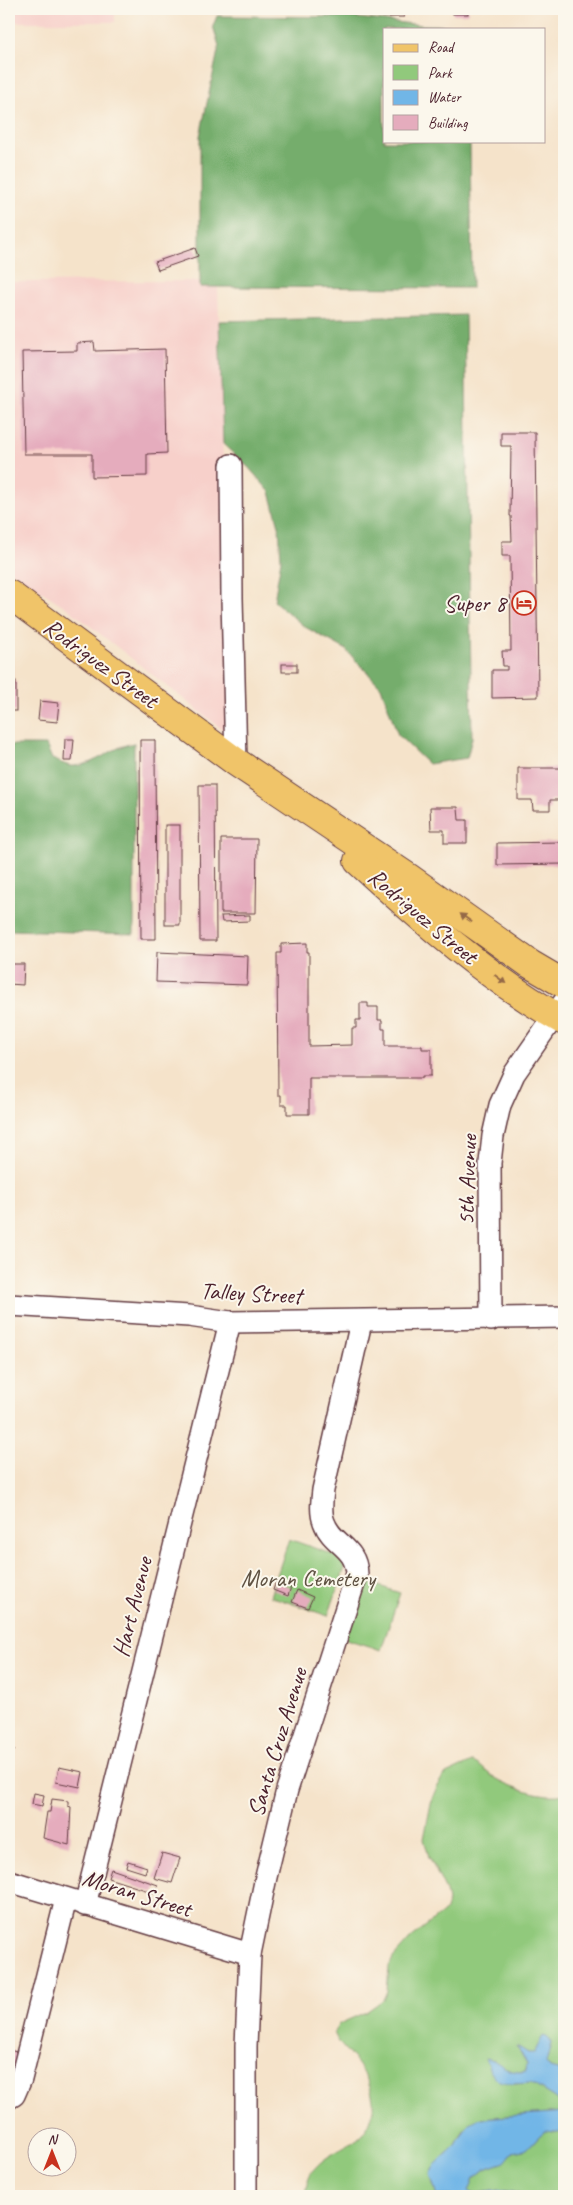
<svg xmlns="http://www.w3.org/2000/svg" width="573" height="2205" viewBox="0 0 573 2205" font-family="Caveat,sans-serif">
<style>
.built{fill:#f7d0ca}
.green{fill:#91c97c;stroke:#6e7454}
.forest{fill:#74ad6c;stroke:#5f664c}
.water{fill:#71b6e7;stroke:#5e6a89}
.building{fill:#e5acbd}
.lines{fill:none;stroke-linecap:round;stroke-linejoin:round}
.minor-casing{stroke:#643c43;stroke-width:24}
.major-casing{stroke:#643c43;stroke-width:30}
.minor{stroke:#fff;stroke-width:21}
.major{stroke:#f0c469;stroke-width:28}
.oneway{fill:#956947}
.labels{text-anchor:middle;stroke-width:4;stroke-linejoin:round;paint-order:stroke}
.poi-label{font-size:24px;fill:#4a1f2b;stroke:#fbf7ec;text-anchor:end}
.street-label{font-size:24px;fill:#4a1f2b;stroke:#fbf7ec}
.park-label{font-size:24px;fill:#5f5243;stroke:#fbf7ec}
</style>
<rect width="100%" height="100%" fill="#fbf7ec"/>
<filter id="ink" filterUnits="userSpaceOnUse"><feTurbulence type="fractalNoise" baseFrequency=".02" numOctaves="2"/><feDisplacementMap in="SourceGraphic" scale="10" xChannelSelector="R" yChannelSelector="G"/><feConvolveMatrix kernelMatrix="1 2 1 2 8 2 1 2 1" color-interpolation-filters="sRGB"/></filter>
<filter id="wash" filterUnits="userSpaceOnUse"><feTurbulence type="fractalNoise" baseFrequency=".0096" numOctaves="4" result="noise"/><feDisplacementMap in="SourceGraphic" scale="20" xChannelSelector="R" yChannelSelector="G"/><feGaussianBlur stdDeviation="1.12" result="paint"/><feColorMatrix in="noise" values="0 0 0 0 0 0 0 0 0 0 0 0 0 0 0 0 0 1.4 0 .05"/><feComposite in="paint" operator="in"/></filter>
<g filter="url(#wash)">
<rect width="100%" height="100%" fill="#f5e3ca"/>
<g class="built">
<rect x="9" y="9" width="106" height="13"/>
<polygon points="200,281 200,287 218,287 231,736 67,608 9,570 9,282"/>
</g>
<g class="green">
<polygon points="289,1539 345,1559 346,1565 328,1616 270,1596"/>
<polygon points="361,1580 400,1593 381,1650 343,1638"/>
<path d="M 472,1762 C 482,1765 485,1772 494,1777 C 509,1787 546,1799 564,1794 L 564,2072 L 550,2068 L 546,2063 L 551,2043 L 544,2036 L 534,2054 L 528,2053 L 518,2047 L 527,2064 L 526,2071 C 512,2075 502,2068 492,2059 L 512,2084 L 531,2083 L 564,2104 L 564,2112 L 481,2118 L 465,2128 L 456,2145 L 433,2167 L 430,2174 L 437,2196 L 305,2196 C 306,2187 308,2174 315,2168 C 332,2148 362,2147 371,2119 C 378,2099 367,2075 354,2059 C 346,2050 338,2044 334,2032 L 339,2024 L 366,2012 L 383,2000 L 387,1991 L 389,1967 L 393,1958 L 411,1938 L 446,1910 L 448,1901 L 446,1891 L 429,1857 L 424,1839 L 432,1798 L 440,1781 L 446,1774 Z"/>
<polygon points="546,2131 564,2133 564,2196 537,2196 500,2190 474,2194 468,2191 474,2178 485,2169 504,2162 513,2152 527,2149 540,2135"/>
</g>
<g class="forest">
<polygon points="217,16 349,17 422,25 469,26 469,29 384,29 384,141 470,141 472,288 200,287 200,136 219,46 213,26"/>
<polygon points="465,315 472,738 467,758 428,764 398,735 381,687 345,649 305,627 274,601 281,560 279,526 270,492 249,468 223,444 219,321"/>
<path d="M 134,743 L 134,934 L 9,930 L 9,745 L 46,745 L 52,759 C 58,761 68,767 75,766 C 96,765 113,746 134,743 Z"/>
</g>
<g class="water">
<path d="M 543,2036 L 549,2038 L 551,2043 L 546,2063 L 550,2068 L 564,2072 L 564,2104 L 531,2083 L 512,2084 L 499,2081 L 490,2071 L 485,2058 C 501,2060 507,2076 526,2071 L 527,2064 L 517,2046 L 528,2053 L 534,2053 Z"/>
<polygon points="564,2112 564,2133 546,2131 540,2135 527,2149 513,2152 505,2162 485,2169 474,2178 469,2191 474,2194 500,2190 537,2196 437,2196 430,2174 433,2167 456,2145 469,2123 481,2118"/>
</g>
<g id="blocks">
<g class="building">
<polygon points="373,9 413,9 413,12 404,12 404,17 382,17 382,11 373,11"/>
<rect x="453" y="9" width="15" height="5"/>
<polygon points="195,248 198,256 158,270 155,262"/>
<polygon points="94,342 95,351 165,349 167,453 147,454 147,476 92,477 92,454 24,454 22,352 77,351 77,343"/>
<polygon points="501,432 535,432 538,697 492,698 492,670 507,670 507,666 503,666 502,651 511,651 510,556 502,556 502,541 512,541 511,516 510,516 511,446 501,446"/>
<polygon points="9,654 12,654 13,679 9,679"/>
<rect x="282" y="664" width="15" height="8"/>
<rect x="9" y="681" width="7" height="30"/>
<polygon points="40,701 59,703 57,722 38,720"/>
<polygon points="65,739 74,739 72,761 64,761"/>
<polygon points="140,740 155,740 156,939 141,939"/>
<polygon points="518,768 564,768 564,800 550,800 550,810 533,810 532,800 518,800"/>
<polygon points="199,785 215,785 216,941 200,941"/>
<polygon points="430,807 458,807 459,820 467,820 467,843 444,843 444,830 431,830"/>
<rect x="165" y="825" width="15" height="100"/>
<polygon points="221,839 257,839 256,913 221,913"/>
<polygon points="564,842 564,864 497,865 497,843"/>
<polygon points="250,915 250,921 222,922 221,916"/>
<polygon points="307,943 307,952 309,952 309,1046 352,1045 352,1028 356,1028 356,1020 360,1020 360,1003 368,1003 368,1007 378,1007 378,1020 382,1020 382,1029 385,1029 385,1046 422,1046 422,1049 431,1049 431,1076 422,1076 422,1078 309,1078 309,1114 287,1114 287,1105 281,1105 281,1095 278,1095 277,953 281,953 281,944"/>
<polygon points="157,952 248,956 247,985 156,982"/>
<polygon points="9,964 24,964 23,985 9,984"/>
<polygon points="276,1581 291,1587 288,1596 273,1590"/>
<polygon points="297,1590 313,1597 308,1608 292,1602"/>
<polygon points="9,1745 15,1750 9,1757"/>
<polygon points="59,1767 83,1772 80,1787 56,1782"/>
<polygon points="34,1793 44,1795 42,1806 32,1804"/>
<polygon points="52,1799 68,1801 68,1806 71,1807 69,1845 43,1838 47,1812 50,1812"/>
<polygon points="162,1853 180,1858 172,1883 154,1878"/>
<polygon points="128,1861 147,1867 145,1873 126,1867"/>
<polygon points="111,1869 158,1885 155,1893 108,1878"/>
<polygon points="9,2050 24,2054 9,2087"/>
</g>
</g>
</g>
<g filter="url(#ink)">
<use href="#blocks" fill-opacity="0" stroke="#643c43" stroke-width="1"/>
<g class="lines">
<g class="minor-casing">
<g id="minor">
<polyline points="231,465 232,598 236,762"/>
<polyline points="9,1305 189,1316 230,1322 564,1317"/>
<polyline points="491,1320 490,1163 493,1136 500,1105 514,1074 564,1002"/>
<polyline points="9,1881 250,1954"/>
<polyline points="85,1905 230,1322"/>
<polyline points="9,2098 14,2095 21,2079 66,1899"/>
<path d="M 246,2196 L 246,2046 L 250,1954 L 266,1877 L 287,1790 L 357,1574 C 356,1546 332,1545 324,1522 C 320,1512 322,1500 323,1490 L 361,1322"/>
</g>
</g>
<g class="major-casing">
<g id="major">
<polyline points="9,594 236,762 409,878 530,964 564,984"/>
<path d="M 358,861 C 421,919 489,979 564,1021"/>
</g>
</g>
<use href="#minor" class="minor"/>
<use href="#major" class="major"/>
</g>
<defs><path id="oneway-solid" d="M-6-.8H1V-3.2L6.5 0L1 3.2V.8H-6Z" transform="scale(1.25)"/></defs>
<g class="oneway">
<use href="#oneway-solid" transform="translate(466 918) rotate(-145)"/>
<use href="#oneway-solid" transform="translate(500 979) rotate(37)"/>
</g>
</g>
<defs>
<g id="hotel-ring" transform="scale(1.25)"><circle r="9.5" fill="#fbf7ec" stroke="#c8321e" stroke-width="1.5"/><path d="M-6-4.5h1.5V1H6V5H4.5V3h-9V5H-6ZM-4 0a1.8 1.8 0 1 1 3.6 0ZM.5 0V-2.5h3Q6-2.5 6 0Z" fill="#c8321e"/></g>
</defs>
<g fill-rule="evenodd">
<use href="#hotel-ring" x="524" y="603"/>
</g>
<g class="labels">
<g class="poi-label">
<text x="506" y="611">Super 8</text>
</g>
<g class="street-label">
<text transform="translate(101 663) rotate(36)" y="8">Rodriguez Street</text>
<text transform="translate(423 916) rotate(40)" y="8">Rodriguez Street</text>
<text transform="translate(467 1180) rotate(-88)" y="8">5th Avenue</text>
<text transform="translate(251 1293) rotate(3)" y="8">Talley Street</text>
<text transform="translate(132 1607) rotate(-76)" y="8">Hart Avenue</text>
<text transform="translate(277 1742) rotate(-73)" y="8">Santa Cruz Avenue</text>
<text transform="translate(137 1893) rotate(17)" y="8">Moran Street</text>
</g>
<g class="park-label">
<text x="308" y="1586">Moran Cemetery</text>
</g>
</g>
<rect width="573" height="2205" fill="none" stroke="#fbf7ec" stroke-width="30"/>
<rect x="383" y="28" width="162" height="115" fill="#fbf7ec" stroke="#b4a19f"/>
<rect x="393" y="44" width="25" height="8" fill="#f0c469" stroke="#b4a19f"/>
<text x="428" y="52" font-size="15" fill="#4a1f2b">Road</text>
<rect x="393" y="65" width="25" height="15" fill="#91c97c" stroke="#b4a19f"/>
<text x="428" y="78" font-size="15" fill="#4a1f2b">Park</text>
<rect x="393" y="90" width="25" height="15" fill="#71b6e7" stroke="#b4a19f"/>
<text x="428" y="102" font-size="15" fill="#4a1f2b">Water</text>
<rect x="393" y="115" width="25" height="15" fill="#e5acbd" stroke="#b4a19f"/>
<text x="428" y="128" font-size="15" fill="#4a1f2b">Building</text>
<g transform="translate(52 2152)"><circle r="24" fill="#fbf7ec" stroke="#b4a19f"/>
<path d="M0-4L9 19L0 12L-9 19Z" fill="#c8321e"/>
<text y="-8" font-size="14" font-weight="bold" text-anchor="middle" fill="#4a1f2b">N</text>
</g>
</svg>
